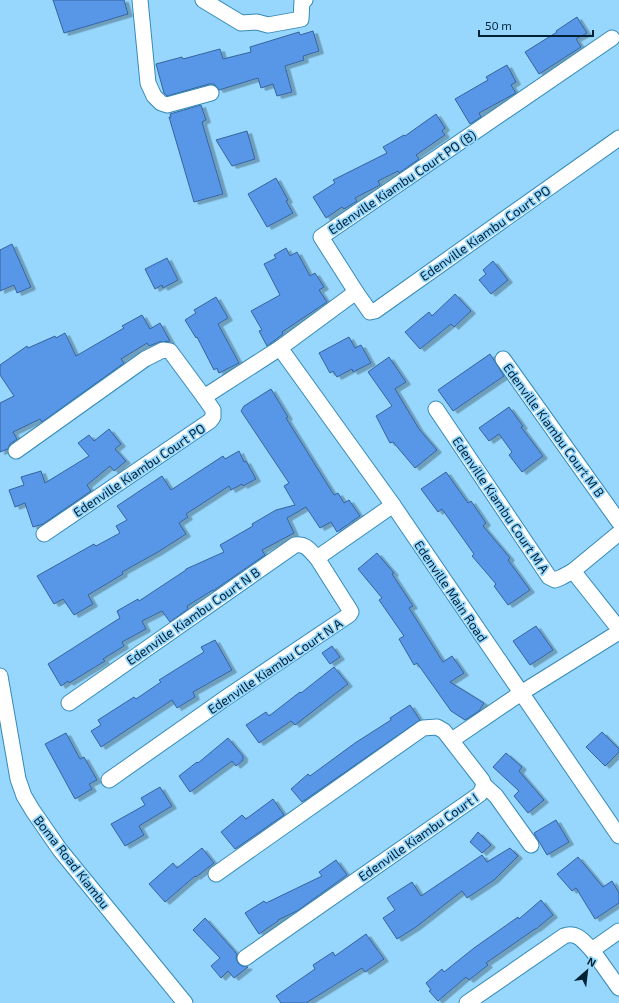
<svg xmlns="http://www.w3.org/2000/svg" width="619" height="1003" viewBox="0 0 619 1003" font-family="'Exo 2',sans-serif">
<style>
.building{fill:#5997e7;stroke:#36639d;filter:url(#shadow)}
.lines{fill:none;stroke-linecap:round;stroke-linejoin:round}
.minor-casing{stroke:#358ab7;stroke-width:17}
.minor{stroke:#fff;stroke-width:15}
.labels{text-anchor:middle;stroke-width:3.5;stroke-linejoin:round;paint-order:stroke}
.street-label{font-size:13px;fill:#002234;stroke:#97d7fd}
</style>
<defs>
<filter id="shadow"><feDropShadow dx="4.5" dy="2.5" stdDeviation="0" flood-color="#0004"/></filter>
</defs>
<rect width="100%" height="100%" fill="#97d7fd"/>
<g class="building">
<polygon points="53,0 124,0 128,14 64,33"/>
<polygon points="577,17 587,33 576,39 581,47 539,74 525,52 557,32 556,31"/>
<polygon points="313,31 319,51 303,56 304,60 285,66 292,92 277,96 273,84 261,88 258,78 219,90 214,84 209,84 167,96 164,93 156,64 182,57 183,59 220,49 223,59 251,52 250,47 299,32 300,35"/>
<polygon points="507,65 516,82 511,85 516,93 479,113 481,117 470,124 455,99 488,80 486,77"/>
<polygon points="201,105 206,120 202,122 223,194 194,202 169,117 171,117 170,114"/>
<polygon points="436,114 445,128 442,131 445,135 416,155 419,159 399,173 398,171 378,181 380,185 355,198 357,201 344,209 342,207 326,218 313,197 335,183 333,180 387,153 383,147 404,135 405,136"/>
<polygon points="247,131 255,159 232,166 216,140"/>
<polygon points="276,178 288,200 286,201 293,213 267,227 248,194"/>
<polygon points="12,244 31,287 17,293 14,285 0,291 0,250"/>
<polygon points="286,248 290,256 297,252 310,276 315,273 324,287 319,290 327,302 282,332 283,334 267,346 259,331 262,330 251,311 280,295 264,264 276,258 274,255"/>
<polygon points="167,258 178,280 163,288 162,285 155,289 145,269"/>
<polygon points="493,261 508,280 491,294 479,280 486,274 483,270"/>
<polygon points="455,294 471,311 454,327 451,324 420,349 405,332 429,312 432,316"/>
<polygon points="216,297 228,318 218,324 239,363 219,373 217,368 214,370 197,337 196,338 185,320 196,313 194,310"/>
<polygon points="142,315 150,329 160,323 170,341 159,342 149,346 147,343 121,359 124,363 42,422 40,419 13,432 17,439 10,444 8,449 0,452 0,403 14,396 0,375 0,365 27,346 28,348 55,336 56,338 65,333 76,356 124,328 122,326"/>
<polygon points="349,337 355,348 361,345 371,363 353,372 352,369 337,377 333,371 330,373 319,353"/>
<polygon points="490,354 504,376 453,411 438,390"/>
<polygon points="389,357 406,382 395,389 419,429 437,450 415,468 393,442 390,443 376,416 392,406 368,372"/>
<polygon points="271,389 288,417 286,418 334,495 338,493 344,503 349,500 360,516 337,532 331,522 320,528 306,507 287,518 294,533 262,550 265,555 213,591 213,590 187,606 188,609 170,622 162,611 142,621 146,629 122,642 124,646 103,659 105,661 69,683 68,681 61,686 48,664 120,618 117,611 138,599 139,601 186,570 186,569 224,552 220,545 253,526 252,524 276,510 295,505 284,486 289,483 241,411 244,406"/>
<polygon points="509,407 523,426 521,427 543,456 522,472 509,455 512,452 499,434 489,441 479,428"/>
<polygon points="109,429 121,444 115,449 126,461 114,471 110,466 87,485 91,491 43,524 33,527 25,503 15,507 9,490 24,485 21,477 41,471 45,483 89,456 78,443 89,435 94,441"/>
<polygon points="239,451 244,462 246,461 256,479 243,486 242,484 231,490 229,486 186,514 188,517 179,523 186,534 158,552 122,572 123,574 88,595 93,604 74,615 63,599 54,604 37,576 94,544 96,546 120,533 116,526 127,520 117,506 162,476 171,490 223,456 225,459"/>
<polygon points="446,472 468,503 471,501 486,523 483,526 510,558 508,560 530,590 508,605 494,586 496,584 472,556 474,554 442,509 438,512 421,489"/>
<polygon points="377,553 394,573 392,574 413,606 409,608 443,662 452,656 464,673 450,682 484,703 479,711 465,720 451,711 417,663 414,665 399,639 404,636 379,600 382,598 358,569"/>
<polygon points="536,626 553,650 530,665 513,641"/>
<polygon points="215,640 232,670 193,692 195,697 177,708 172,700 101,747 91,731 101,725 98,720 134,697 136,699 161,682 159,680 204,652 201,647"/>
<polygon points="332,646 340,657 330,664 322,653"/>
<polygon points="334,667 348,684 295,725 291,721 259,743 246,725 266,712 269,716 300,692 301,693"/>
<polygon points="410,705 420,720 302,802 291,789 308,774 310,776 355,743 391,720 390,718"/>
<polygon points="602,732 619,749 619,752 605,766 586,747"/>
<polygon points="66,733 80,759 84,757 97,780 89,784 92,789 75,799 45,744"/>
<polygon points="228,738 243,756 243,760 236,766 232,761 190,792 179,776 197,762 198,763"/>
<polygon points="506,753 522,767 519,771 544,800 528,813 514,796 519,791 493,767"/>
<polygon points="160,787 172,806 139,826 144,835 125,846 111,824 145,805 141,798"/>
<polygon points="273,799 284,815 235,849 221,832 242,815 246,819"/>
<polygon points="556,820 569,842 547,855 534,833"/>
<polygon points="478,832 491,845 482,853 470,842"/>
<polygon points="202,848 214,863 196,877 195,876 165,902 149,884 173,863 177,868"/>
<polygon points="510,848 518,856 494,880 467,898 462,891 416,927 397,939 383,918 395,910 387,898 412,882 421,896 482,855 487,862"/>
<polygon points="578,857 603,887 612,881 619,893 619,903 595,919 576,888 572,891 557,874"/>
<polygon points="336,860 347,875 297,911 278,920 278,921 259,934 245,913 264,901 266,903 322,876 319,872"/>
<polygon points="541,900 553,915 536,929 535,929 486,963 488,965 469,980 466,977 438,1001 429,991 431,990 426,983 442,969 444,972 474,948 518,917 519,919"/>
<polygon points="205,918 237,954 236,958 238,963 242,966 248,967 234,978 228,971 221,978 211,966 220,958 193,930"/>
<polygon points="366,934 384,959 365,972 362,968 306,1003 281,1003 276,996 315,969 313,965 333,952 335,956"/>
</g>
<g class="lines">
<g class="minor-casing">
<g id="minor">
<polyline points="140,0 148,83 154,96 161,103 167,105 211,93"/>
<polyline points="203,0 241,23 257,22 268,25 301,19 302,1 305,0"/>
<polyline points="356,292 370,312 375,311 619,138"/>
<polyline points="280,348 393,505 619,836"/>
<polyline points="503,359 619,522"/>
<polyline points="436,409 549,577 555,580 562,577 573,571 619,629"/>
<polyline points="16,451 145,359 163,350 170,351 204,397 280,348 356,292 321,237 612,38"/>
<polyline points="44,534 210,421 213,417 213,410 204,397"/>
<polyline points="573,571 619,533"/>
<polyline points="0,676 18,779 24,796 33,811 60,850 185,1003"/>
<path d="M 69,703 L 295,545 C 306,543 310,551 317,558"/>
<polyline points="452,740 521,693 619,632"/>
<polyline points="109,780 227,697 349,615 351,612 350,610 317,558 393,505"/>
<polyline points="484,785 496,796 531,845"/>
<polyline points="216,874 423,728 437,727 444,731 482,780 484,785 480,794 245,958"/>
<polyline points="619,931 592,950 619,988"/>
<path d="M 467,1003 L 564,936 C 577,931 584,942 592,950"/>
</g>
</g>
<use href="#minor" class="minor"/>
</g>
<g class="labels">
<g class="street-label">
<text transform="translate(402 182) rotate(-34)" y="5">Edenville Kiambu Court PO (B)</text>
<text transform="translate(485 233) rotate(-35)" y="5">Edenville Kiambu Court PO</text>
<text transform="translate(554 430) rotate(54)" y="5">Edenville Kiambu Court M B</text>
<text transform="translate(139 470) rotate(-34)" y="5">Edenville Kiambu Court PO</text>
<text transform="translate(501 505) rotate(56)" y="5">Edenville Kiambu Court M A</text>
<text transform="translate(451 591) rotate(56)" y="5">Edenville Main Road</text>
<text transform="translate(193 616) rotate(-35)" y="5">Edenville Kiambu Court N B</text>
<text transform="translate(275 666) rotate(-34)" y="5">Edenville Kiambu Court N A</text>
<text transform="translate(418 837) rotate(-35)" y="5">Edenville Kiambu Court I</text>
<text transform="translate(72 862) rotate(52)" y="5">Boma Road Kiambu</text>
</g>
</g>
<g transform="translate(587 971) rotate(28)" stroke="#97d7fd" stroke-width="3" paint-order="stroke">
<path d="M0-3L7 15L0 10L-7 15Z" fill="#002234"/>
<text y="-6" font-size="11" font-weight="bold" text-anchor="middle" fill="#002234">N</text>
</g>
<path d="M479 30v6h114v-6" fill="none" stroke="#002234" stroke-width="2"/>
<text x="485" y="30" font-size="12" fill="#002234" stroke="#97d7fd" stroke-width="3" paint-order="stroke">50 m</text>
</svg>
